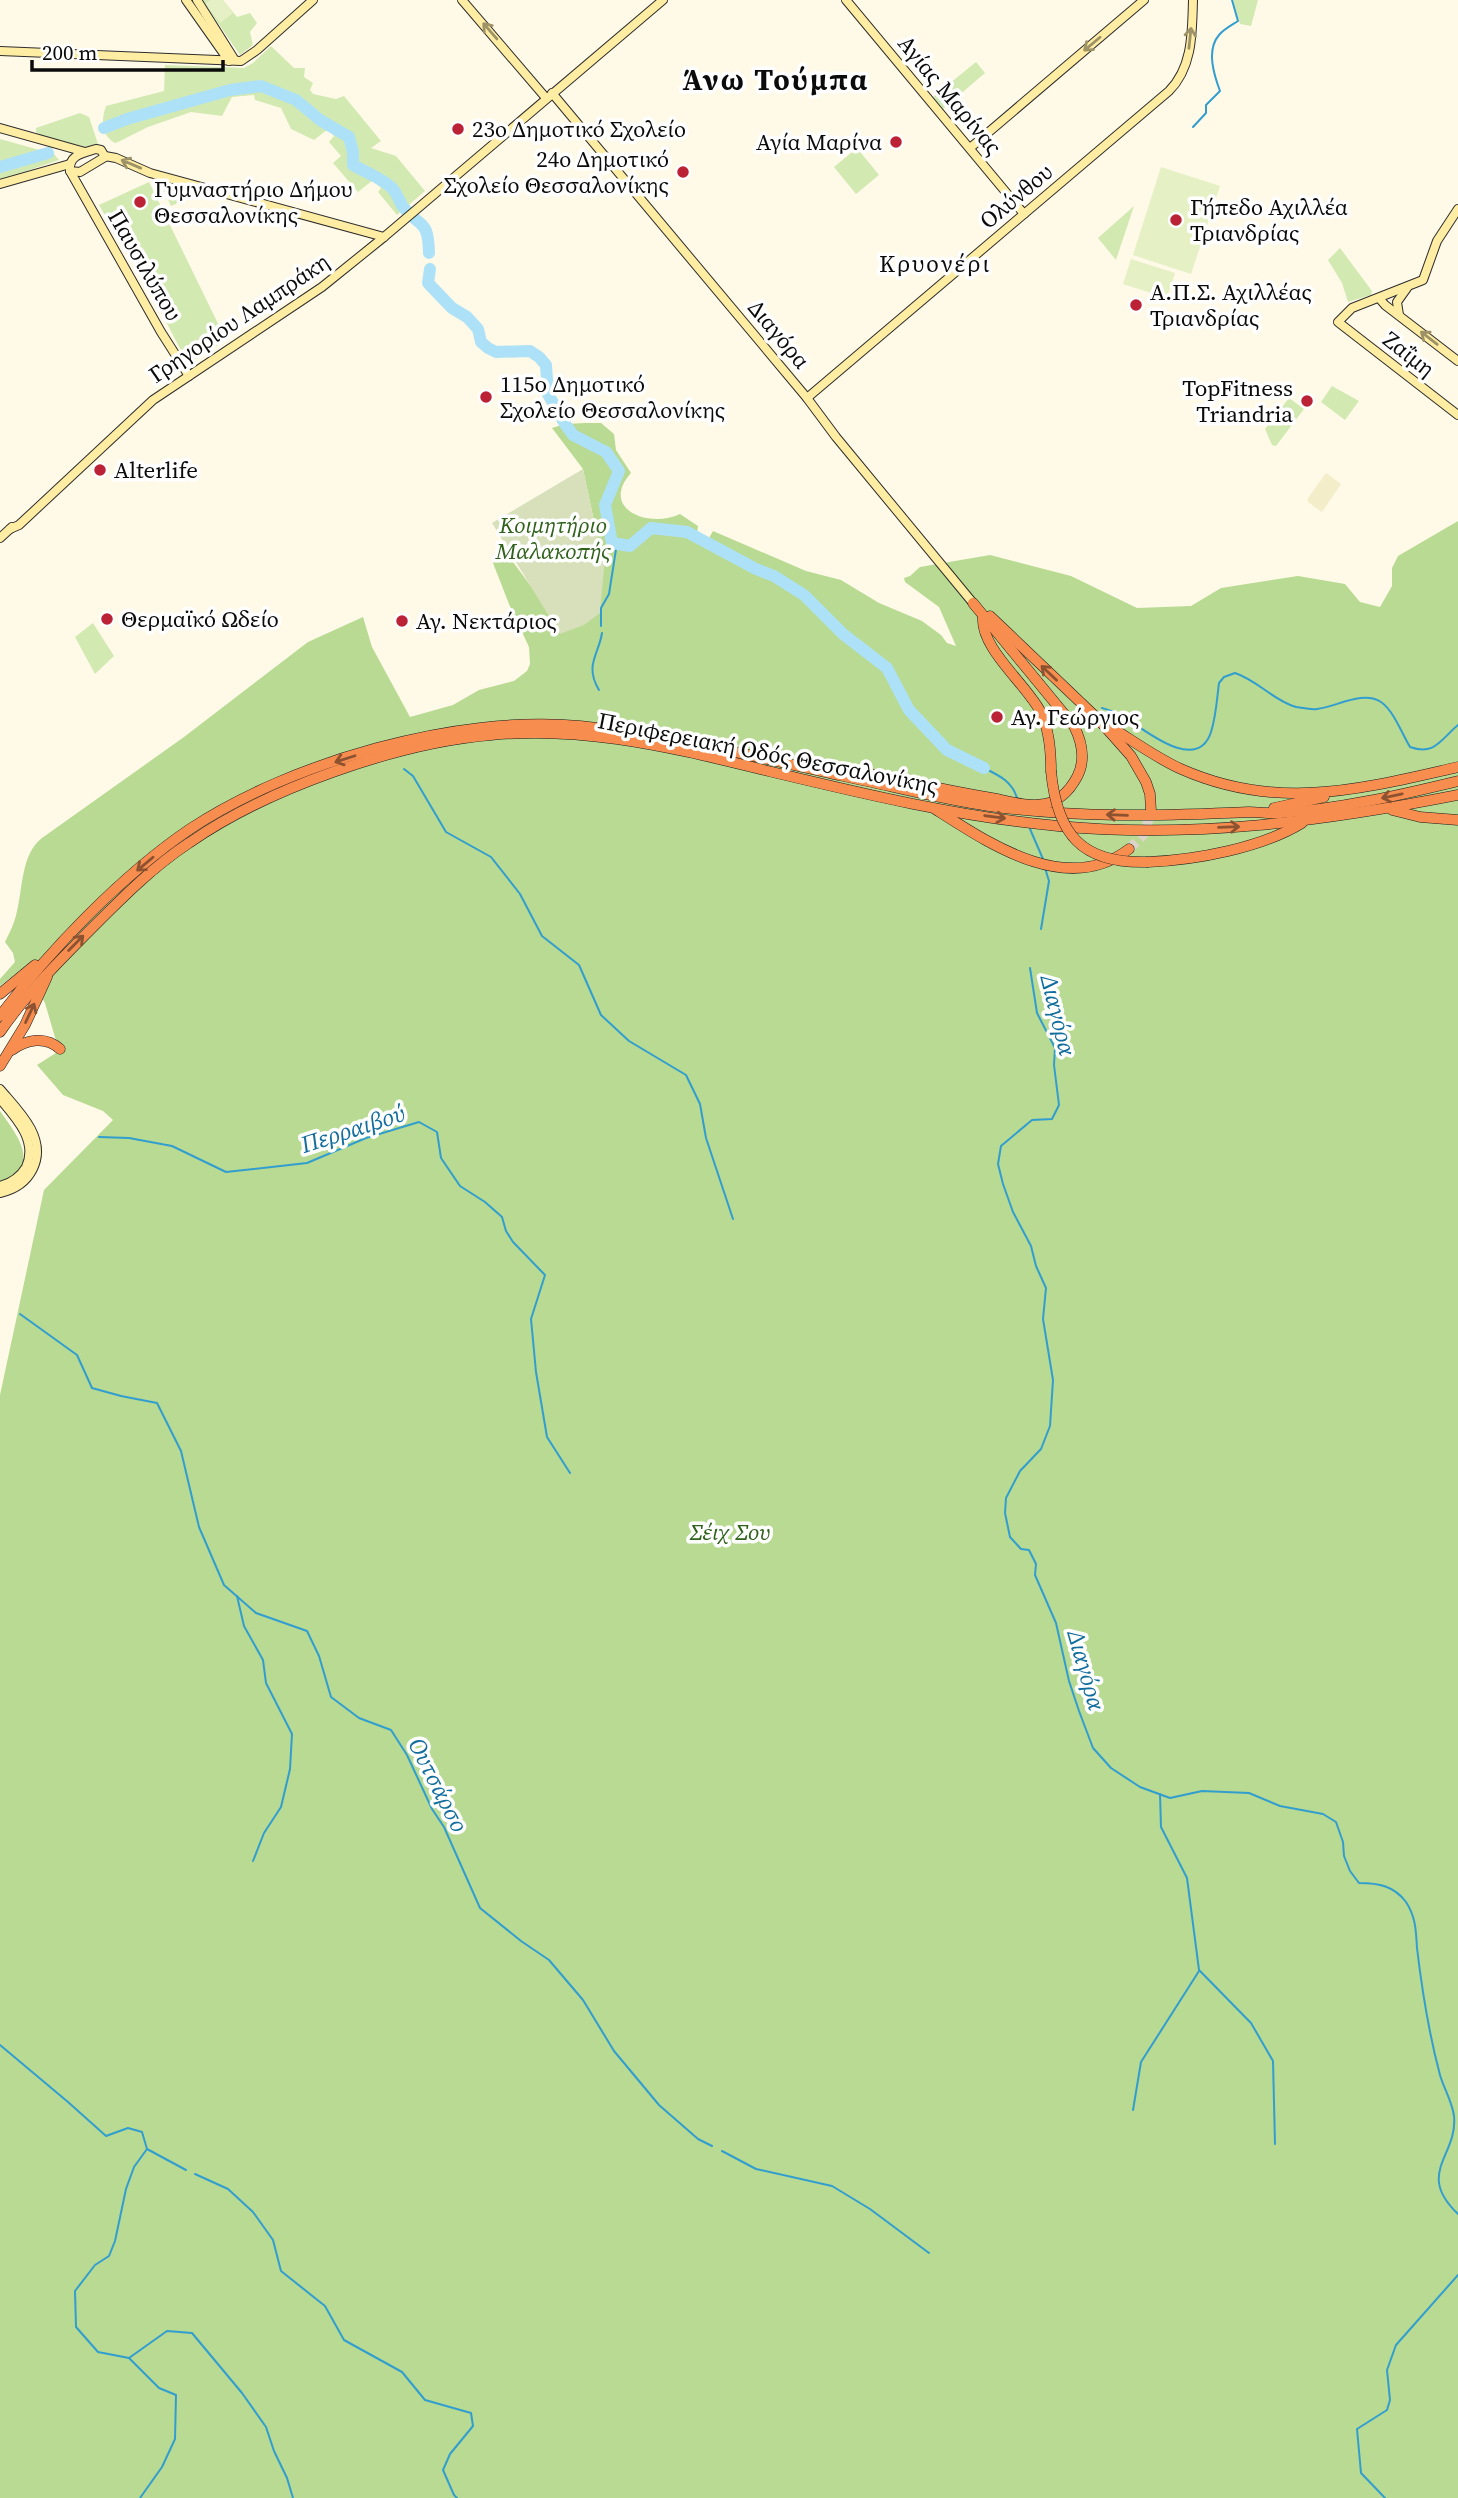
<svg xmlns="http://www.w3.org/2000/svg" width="1458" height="2498" viewBox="0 0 1458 2498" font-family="'Source Serif 4',serif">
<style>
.farmland{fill:#f4edc9}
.green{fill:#d3e9b2}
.forest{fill:#b8da92}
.cemetery{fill:#d7e0bb}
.pitch{fill:#e5f0c4}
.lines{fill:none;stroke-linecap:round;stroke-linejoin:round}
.stream{stroke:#329ecf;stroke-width:2}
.river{stroke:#ade1f7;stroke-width:12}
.highway-tunnel{stroke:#dad5c7;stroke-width:10;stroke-dasharray:10 5;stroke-linecap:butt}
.secondary-casing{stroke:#2d2d2d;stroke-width:10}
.highway-casing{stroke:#1c1c1c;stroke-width:11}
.secondary{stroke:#ffeda3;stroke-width:8}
.highway{stroke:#f78d4f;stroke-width:10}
.highway-bridge-casing{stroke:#1c1c1c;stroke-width:11;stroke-linecap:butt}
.highway-bridge{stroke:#f78d4f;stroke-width:10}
.oneway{stroke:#9d9366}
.oneway2{stroke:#8d5230}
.poi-dot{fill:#bc2236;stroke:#fff;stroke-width:2.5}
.labels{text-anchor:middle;stroke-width:7;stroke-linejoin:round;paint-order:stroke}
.street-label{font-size:23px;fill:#0b0b0b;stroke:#fff}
.poi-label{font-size:23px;fill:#0b0b0b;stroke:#fff;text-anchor:start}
.park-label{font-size:23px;font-style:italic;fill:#30621b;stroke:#fff}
.neighbourhood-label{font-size:24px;letter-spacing:2px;fill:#0b0b0b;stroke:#fff}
.water-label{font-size:24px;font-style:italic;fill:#136d9d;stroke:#fff}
.district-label{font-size:30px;font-weight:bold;letter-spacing:2px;fill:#0b0b0b;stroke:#fff}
</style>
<rect width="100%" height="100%" fill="#fff9e8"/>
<polygon class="farmland" points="1326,473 1341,484 1322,512 1308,502 1308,498"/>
<g class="green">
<polygon points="202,0 223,0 237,17 250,13 257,23 250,32 253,45 240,55"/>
<polygon points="1233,0 1258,0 1251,26 1240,24"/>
<path d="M 271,46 L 294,68 L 305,68 L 304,77 L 313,83 L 310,90 L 313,94 L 336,99 L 344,96 L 381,141 L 371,148 L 396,156 L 425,191 L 397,215 L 378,192 L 381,188 L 373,180 L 358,192 L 333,163 L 341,156 L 329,142 L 334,136 L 328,129 L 314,140 L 291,129 L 281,108 L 255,100 L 254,95 L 232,97 L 222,116 L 191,112 L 148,127 L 118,142 L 115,143 C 101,136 101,119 106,106 L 164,91 L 165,65 L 244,68 L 253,63 Z"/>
<polygon points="976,62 985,73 943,109 933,97"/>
<path d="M 80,113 L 89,117 L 99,147 C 86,152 48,141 36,132 L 36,128 Z"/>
<polygon points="0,139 54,154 59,160 0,180"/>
<polygon points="857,148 879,175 856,194 834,167"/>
<polygon points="160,181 199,193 171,206"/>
<polygon points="149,182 226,340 188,364 121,235 117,236 99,205"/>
<polygon points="1134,206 1116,260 1098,238"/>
<polygon points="1340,248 1372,291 1371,295 1348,302 1342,283 1328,260"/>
<polygon points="1332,386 1359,401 1345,420 1321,402"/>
<polygon points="1289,398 1304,409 1276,446 1272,445 1265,429"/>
<polygon points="93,623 114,656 95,674 75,637"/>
</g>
<g class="forest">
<path d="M 586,423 L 601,423 L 614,434 L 616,450 L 631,473 C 599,509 649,529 680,514 L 698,526 L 697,534 L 705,545 L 713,531 L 806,571 L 841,580 L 879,603 L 922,621 L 941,635 L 947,643 L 956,646 L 939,607 L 905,582 L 904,578 L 910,576 L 920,567 L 990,555 L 1071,576 L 1137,608 L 1191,606 L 1221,588 L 1298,576 L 1345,584 L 1360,602 L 1380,607 L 1392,586 L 1392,568 L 1398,556 L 1458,521 L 1458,2498 L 0,2498 L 0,1395 L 44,1190 L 113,1120 L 103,1111 L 63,1095 L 37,1065 L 59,1051 L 45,1003 L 26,968 L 22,969 L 0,986 L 0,979 L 15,962 L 13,953 L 5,942 C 10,932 15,922 17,911 C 23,888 21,854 42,838 L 184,737 L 308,642 L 363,617 L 372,647 L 410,717 L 453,705 L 479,690 L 514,681 L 527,671 L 530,664 L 529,647 L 509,604 L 493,563 L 502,547 L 533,589 L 560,633 L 605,557 L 597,535 L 583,469 L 552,428 L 565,424 Z"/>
<path d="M 0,1111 C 17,1135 43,1166 0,1182 Z"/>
</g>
<polygon class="cemetery" points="583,469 597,535 605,557 600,613 584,625 560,634 492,523"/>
<g class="pitch">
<polygon points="210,0 223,0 233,13 220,23 205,4"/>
<polygon points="1161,167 1220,186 1191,274 1133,255"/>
<polygon points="1131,259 1175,273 1167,298 1123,284"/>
</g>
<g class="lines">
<g class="stream">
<path d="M 1193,127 L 1206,113 L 1206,105 L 1220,91 C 1214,75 1206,50 1219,35 C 1224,29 1232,25 1238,21 L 1232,0"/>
<polyline points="601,626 601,608 609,594 617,543"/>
<path d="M 599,690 C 584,665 599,654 602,633"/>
<path d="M 1102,708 C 1109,710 1117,712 1123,716 C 1142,728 1197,775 1211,732 C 1216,717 1217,698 1219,683 L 1224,677 L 1235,673 C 1257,680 1274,701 1296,707 C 1303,708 1311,710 1317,709 C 1336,707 1363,690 1381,702 C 1394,711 1402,734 1410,747 C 1435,756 1441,739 1458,725"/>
<path d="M 984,768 C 998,775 1012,781 1017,798"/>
<polyline points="404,769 413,776 446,832 491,857 520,894 542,936 579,965 601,1015 629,1041 686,1075 700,1104 706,1138 733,1219"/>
<polyline points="1030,829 1043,859"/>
<polyline points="1041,929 1049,881 1045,868"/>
<path d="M 1030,968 L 1037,1013 L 1055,1048 L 1054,1065 L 1059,1105 L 1052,1119 L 1032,1120 L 1001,1146 L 998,1164 L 1003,1184 L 1013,1212 L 1031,1246 L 1036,1266 L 1046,1288 L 1043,1319 L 1053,1380 L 1050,1426 L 1041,1449 L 1020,1471 L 1006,1498 L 1005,1513 L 1010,1537 L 1021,1549 L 1029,1550 L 1036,1564 L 1035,1575 L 1056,1623 L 1069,1681 L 1079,1711 L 1093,1748 L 1111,1768 L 1140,1787 L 1170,1798 L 1202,1791 L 1249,1793 L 1280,1806 L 1323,1814 L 1336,1822 L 1343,1842 L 1344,1856 L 1350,1871 L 1359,1883 C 1379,1883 1394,1886 1406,1902 C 1416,1917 1416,1932 1417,1948 C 1422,1990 1429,2034 1440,2075 C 1444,2089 1452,2101 1454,2116 C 1458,2156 1415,2173 1458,2214"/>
<polyline points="99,1137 129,1138 172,1146 226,1172 307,1163 366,1138 419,1122 437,1132 441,1158 460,1186 485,1202 502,1217 506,1231 513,1242 545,1275 531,1319 536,1372 547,1437 570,1473"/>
<polyline points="20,1314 77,1355 92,1388 121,1396 157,1403 181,1451 199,1527 224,1585 256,1613 307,1631 319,1656 331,1697 359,1718 391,1730 407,1755 432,1809 444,1827 480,1908 521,1941 549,1960 583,2000 614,2051 659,2105 698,2139 712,2146"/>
<polyline points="237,1596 244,1626 263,1660 266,1683 292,1734 290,1769 281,1807 264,1833 253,1861"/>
<polyline points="1160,1794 1161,1827 1187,1878 1199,1970 1251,2023 1273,2061 1275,2144"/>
<polyline points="0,2045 68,2102 106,2136 128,2128 142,2132 147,2149 134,2167 126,2189 115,2241 109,2256 95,2265 75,2291 76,2327 98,2352 129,2358 167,2331 192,2333 242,2393 266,2427 274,2451 287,2478 293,2498"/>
<polyline points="1133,2110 1141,2062 1199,1971"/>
<polyline points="147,2149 186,2170"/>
<polyline points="722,2151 756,2169 832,2186 870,2209 929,2253"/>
<polyline points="195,2174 228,2189 253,2212 273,2240 281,2271 325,2306 344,2340 402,2372 425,2400 471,2413 473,2426 450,2454 443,2470 454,2495 457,2498"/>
<polyline points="129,2358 159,2388 176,2395 175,2439 162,2467 140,2498"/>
<polyline points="1385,2498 1361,2473 1357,2429 1387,2410 1390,2400 1387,2370 1396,2345 1458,2275"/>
</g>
<g class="river">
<path d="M 104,128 L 127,119 L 230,90 L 261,86 L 296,100 L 320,120 L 349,137 L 353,152 L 353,165 C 365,172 382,178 392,188 C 397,193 399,201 403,207 C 421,229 428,218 429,253"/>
<polyline points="0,167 48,153"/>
<polyline points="430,269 428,283 452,308 467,317 478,329 481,342 488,348 496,352 530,351 539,357 546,365 548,394 565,424 573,435 606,452 619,471 605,505 612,543 630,546 651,528 687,532 756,569 774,576 804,595 843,634 887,668 909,710 947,750 984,768"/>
</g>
<polyline class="highway-tunnel" points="1129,849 1144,834 1151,811"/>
<g class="secondary-casing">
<g id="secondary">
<polyline points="186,0 229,61"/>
<polyline points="197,0 234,59"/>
<polyline points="462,0 546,98"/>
<polyline points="846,0 1024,214"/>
<polyline points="0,51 241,61 257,50 313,0"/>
<polyline points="552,93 807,398 836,437 973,603"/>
<polyline points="0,128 85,152"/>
<polyline points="970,148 1144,0"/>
<path d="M 96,149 L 101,150 L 105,157 L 80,172 L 70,171 C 68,155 83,153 96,149 Z"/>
<polyline points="105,156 116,158 150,173 384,237"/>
<polyline points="70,171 161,332 189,376"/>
<polyline points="0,184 70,164"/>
<polyline points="1458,209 1437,241 1423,280 1352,308 1338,322 1458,415"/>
<polyline points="1379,298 1385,305 1458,361"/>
<polyline points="1399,315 1397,302 1407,288"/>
<path d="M 807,398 L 1169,91 C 1193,67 1192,32 1193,0"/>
<polyline points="10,529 19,525 153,400 322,287 384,237 663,0"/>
<polyline points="0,538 12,527"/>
<path d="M 0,1089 C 11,1102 23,1114 31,1129 C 46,1158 31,1186 0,1193"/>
<path d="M 0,1099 C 16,1118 38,1141 26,1167 C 20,1177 11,1183 0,1186"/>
</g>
</g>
<g class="highway-casing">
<g id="highway">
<polyline points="990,616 1099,720 1131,756 1146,782 1150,794 1151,811"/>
<path d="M 983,617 C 980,648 1026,684 1040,711 C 1049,728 1051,751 1051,771"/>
<path d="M 1099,720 C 1127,736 1152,756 1181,769 C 1278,812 1361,789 1458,767"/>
<path d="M 847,775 L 859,772 C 905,780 951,792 997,799 C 1011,802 1030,807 1045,804 C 1059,801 1070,790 1077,777 C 1086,760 1082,742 1074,726 L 973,603"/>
<polyline points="1274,808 1324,797"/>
<path d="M 935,809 C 990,844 1067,897 1129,849"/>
<polyline points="1392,810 1420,817 1458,820"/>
<path d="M 1148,862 C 1196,860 1261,848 1302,823"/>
<polyline points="0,994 35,965"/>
<path d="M 0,1016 C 49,951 122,875 190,829 C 291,762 459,714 580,726 C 669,735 756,757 843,776 C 892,786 940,799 989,806 C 1075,818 1162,816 1249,812 C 1259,812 1270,814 1280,813 C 1340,809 1400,795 1458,781"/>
<path d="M 0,1032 C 27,993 60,960 94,926 C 124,896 154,866 189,843 C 266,789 397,743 491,735 C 533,731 575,733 617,739 C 667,746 715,758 764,770 C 860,793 959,817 1058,826 C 1193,839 1326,821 1458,795"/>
<path d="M 12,1050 C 27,1039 46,1036 60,1049"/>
<polyline points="0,1066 25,1025 47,977"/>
</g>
</g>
<use href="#secondary" class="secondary"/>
<use href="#highway" class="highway"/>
<g class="highway-bridge-casing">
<path id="highway-bridge" d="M 1051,771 C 1057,834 1081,864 1148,862"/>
</g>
<use href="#highway-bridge" class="highway-bridge"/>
</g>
<defs><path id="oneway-shaft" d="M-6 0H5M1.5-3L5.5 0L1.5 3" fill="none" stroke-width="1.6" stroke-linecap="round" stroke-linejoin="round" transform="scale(1.75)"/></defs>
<g class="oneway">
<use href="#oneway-shaft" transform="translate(490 31) rotate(-131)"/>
<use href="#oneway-shaft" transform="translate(1190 38) rotate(-84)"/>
<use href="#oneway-shaft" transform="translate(1092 44) rotate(140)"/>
<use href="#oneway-shaft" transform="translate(131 164) rotate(-157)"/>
<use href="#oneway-shaft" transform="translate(1429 338) rotate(-142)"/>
</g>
<g class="oneway2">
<use href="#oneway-shaft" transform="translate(1049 673) rotate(-137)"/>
<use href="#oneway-shaft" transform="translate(345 759) rotate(162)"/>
<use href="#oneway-shaft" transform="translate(1392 796) rotate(168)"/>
<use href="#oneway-shaft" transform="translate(1117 815) rotate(-178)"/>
<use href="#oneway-shaft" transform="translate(995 817) rotate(8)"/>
<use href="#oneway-shaft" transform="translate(1229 827) rotate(-2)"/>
<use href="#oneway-shaft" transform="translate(145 864) rotate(140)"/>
<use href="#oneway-shaft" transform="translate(76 943) rotate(-45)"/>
<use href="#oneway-shaft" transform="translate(30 1013) rotate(-65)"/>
</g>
<g class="poi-dot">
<circle cx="458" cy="129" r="7"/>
<circle cx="896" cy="142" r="7"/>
<circle cx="683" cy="172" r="7"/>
<circle cx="140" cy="202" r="7"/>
<circle cx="1176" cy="220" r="7"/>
<circle cx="1136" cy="305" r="7"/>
<circle cx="486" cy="397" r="7"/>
<circle cx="1307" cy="401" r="7"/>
<circle cx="100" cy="470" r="7"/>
<circle cx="107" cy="619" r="7"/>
<circle cx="402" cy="621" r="7"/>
<circle cx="997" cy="717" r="7"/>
</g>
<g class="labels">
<g class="street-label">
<text transform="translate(950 95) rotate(50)" y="8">Αγίας Μαρίνας</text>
<text transform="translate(1016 196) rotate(-40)" y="8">Ολύνθου</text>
<text transform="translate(145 265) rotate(60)" y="8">Παυσιλύπου</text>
<text transform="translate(239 318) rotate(-34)" y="8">Γρηγορίου Λαμπράκη</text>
<text transform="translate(779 334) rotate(50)" y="8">Διαγόρα</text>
<text transform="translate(1409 354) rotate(38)" y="8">Ζαΐμη</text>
<text transform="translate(768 753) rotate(11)" y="8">Περιφερειακή Οδός Θεσσαλονίκης</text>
</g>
<g class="poi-label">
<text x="472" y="137">23ο Δημοτικό Σχολείο</text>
<text x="882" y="150" text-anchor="end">Αγία Μαρίνα</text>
<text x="669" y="167" text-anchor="end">24ο Δημοτικό<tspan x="669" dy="26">Σχολείο Θεσσαλονίκης</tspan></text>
<text x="154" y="197">Γυμναστήριο Δήμου<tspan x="154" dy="26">Θεσσαλονίκης</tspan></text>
<text x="1190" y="215">Γήπεδο Αχιλλέα<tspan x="1190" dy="26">Τριανδρίας</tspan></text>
<text x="1150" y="300">Α.Π.Σ. Αχιλλέας<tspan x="1150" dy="26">Τριανδρίας</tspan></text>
<text x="500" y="392">115o Δημοτικό<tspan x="500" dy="26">Σχολείο Θεσσαλονίκης</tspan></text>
<text x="1293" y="396" text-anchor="end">TopFitness<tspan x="1293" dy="26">Triandria</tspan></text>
<text x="114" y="478">Alterlife</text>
<text x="121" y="627">Θερμαϊκό Ωδείο</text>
<text x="416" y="629">Αγ. Νεκτάριος</text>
<text x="1011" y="725">Αγ. Γεώργιος</text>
</g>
<g class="park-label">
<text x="553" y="533">Κοιμητήριο<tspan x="553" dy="26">Μαλακοπής</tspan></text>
<text x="730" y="1540">Σέιχ Σου</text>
</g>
<g class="neighbourhood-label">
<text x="935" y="272">Κρυονέρι</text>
</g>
<g class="water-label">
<text transform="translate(1058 1015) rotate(76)" y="8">Διαγόρα</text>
<text transform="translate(353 1129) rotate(-18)" y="8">Περραιβού</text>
<text transform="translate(1086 1670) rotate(74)" y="8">Διαγόρα</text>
<text transform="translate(438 1785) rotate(63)" y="8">Ουτσάρσο</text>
</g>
<g class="district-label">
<text x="776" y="90">Άνω Τούμπα</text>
</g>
</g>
<path d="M32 60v10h191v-10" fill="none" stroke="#0b0b0b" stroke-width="3.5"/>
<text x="42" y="60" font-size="21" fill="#0b0b0b" stroke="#ffffff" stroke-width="5" paint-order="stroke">200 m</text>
</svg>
